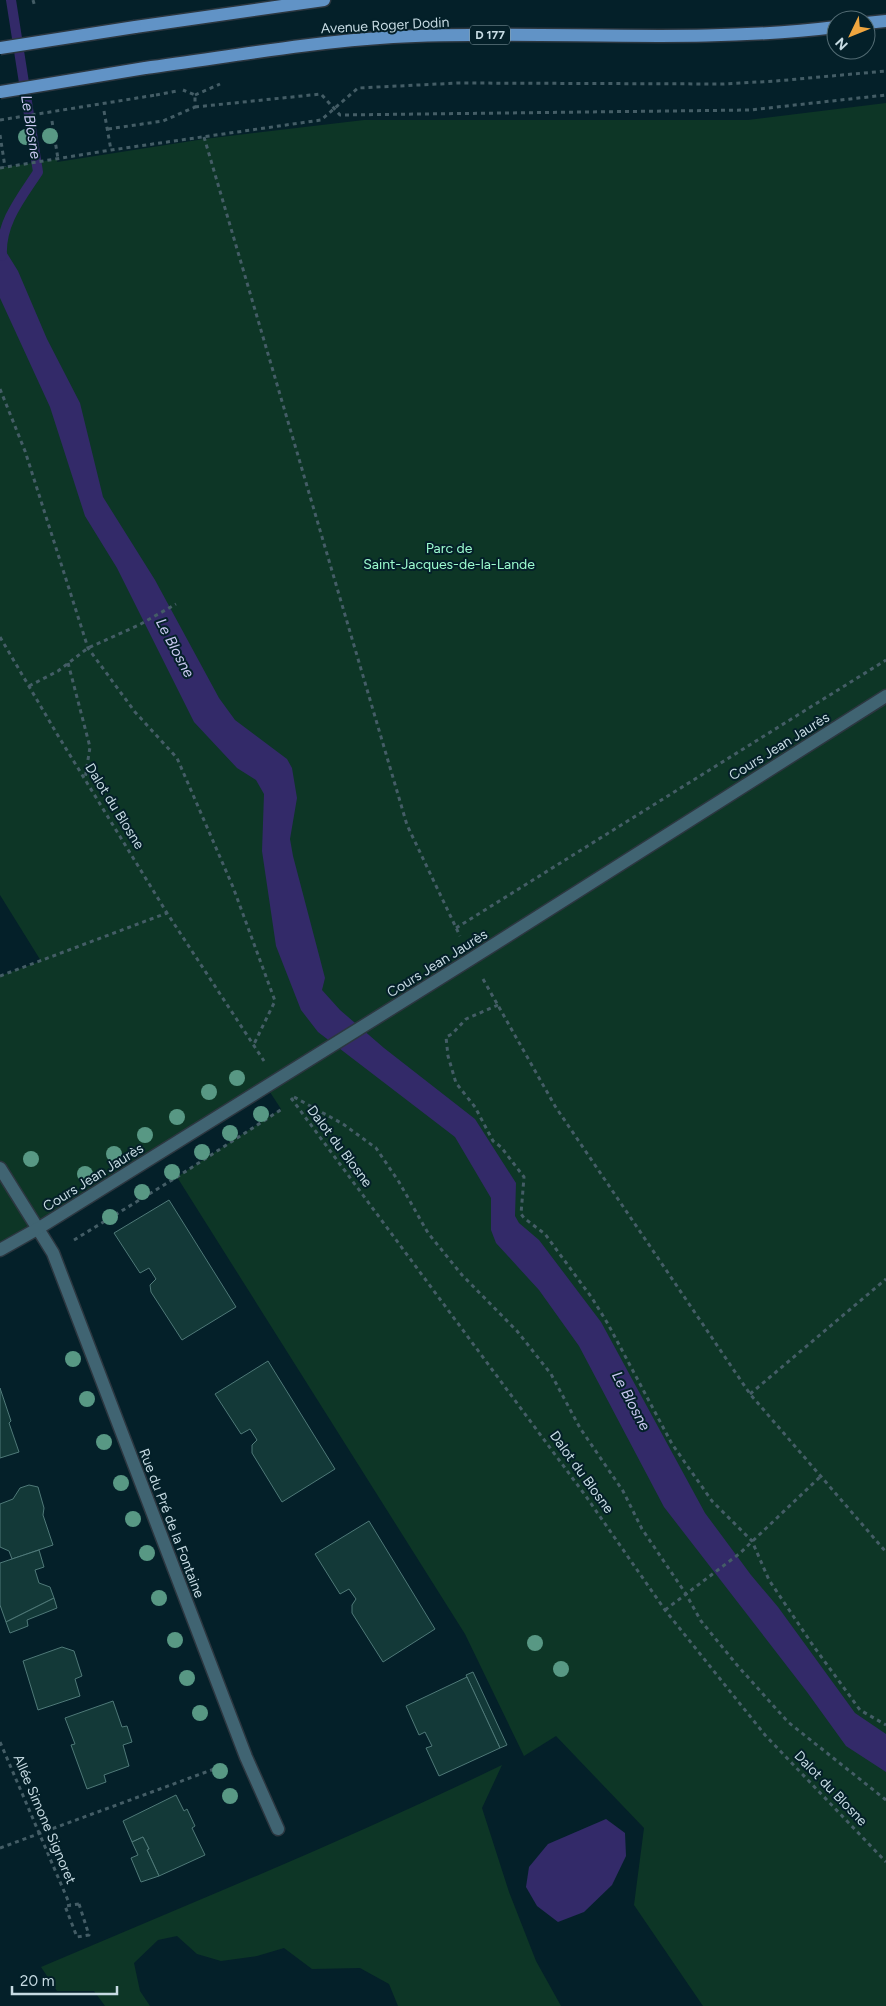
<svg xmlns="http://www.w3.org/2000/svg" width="886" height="2006" viewBox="0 0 886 2006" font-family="Figtree,sans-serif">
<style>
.green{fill:#0d3626}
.water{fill:#332a69}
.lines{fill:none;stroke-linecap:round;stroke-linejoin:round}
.stream{stroke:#332a69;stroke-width:10}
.building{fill:#133938;stroke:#4f7978}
.minor-casing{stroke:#2c3740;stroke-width:15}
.major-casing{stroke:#2c3740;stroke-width:15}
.path{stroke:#445d66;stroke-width:3;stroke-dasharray:4 4;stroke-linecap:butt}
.minor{stroke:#406472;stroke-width:12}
.major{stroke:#6193c6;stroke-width:12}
.major-bridge-casing{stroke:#2c3740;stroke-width:15;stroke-linecap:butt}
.path-bridge{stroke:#445d66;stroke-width:3;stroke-dasharray:4 4;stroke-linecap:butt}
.major-bridge{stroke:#6193c6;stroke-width:12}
.tree{fill:#589884}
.labels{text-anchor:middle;stroke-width:4;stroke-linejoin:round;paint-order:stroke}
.shield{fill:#042029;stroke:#8ca3ab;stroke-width:1}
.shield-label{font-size:12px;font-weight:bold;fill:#c7dbe3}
.street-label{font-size:14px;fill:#c7dbe3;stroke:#042029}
.park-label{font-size:14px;fill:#9cfacf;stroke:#042029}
.water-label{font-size:15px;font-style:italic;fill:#c9c8f0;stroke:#042029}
</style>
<rect width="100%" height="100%" fill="#042029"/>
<g class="green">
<polygon points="886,103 886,2006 703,2006 634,1905 644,1828 556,1736 524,1756 465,1634 177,1177 281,1109 266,1086 0,1250 0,976 41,961 0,895 0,168 58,159 57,162 204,139 364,120 748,120"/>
<path d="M 502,1765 L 482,1808 L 509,1892 L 536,1961 L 561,2006 L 398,2006 L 389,1984 L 360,1968 L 312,1969 L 284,1948 L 257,1956 L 221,1961 L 197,1954 L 177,1936 L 158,1940 L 134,1963 L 140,1991 L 150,2006 L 105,2006 L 94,1991 L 57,1991 L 41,1967 C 196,1901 352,1838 502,1765 Z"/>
</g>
<g class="water">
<polygon points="0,242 18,271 47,339 80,403 103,497 155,580 219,698 235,720 287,759 292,768 297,798 290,839 293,856 325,978 322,990 340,1010 384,1048 475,1119 516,1183 515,1216 519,1223 539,1240 601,1322 705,1513 751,1575 778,1607 855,1713 886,1734 886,1772 846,1746 807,1692 664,1507 579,1346 539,1290 496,1243 491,1230 491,1198 455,1137 318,1032 301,1010 276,946 262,851 264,794 256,780 237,768 194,722 117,568 85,516 50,407 0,298"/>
<polygon points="606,1819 625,1833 626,1856 612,1885 584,1912 558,1922 537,1906 526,1887 529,1867 548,1844"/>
</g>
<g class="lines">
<path class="stream" d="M 2,256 C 0,223 21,198 38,172 L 11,0"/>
</g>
<g class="building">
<polygon points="169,1200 236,1307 182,1340 151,1292 150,1285 156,1279 149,1268 140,1273 114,1233"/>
<polygon points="268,1361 335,1469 282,1502 252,1453 252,1445 257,1440 250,1429 241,1434 215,1394"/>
<polygon points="0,1388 11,1421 9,1423 19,1452 0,1458"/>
<polygon points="29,1485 38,1487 44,1508 43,1515 53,1545 12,1559 9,1551 0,1547 0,1504 13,1499 20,1488"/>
<polygon points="369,1521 435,1629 383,1662 352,1613 352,1605 356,1599 349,1589 340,1594 315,1554"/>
<polygon points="39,1550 44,1567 35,1570 39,1583 50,1587 54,1598 6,1622 0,1605 0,1563"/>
<polygon points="54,1598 57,1608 27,1620 28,1626 10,1633 6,1622"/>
<polygon points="62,1647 74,1651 82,1676 75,1679 80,1696 38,1710 23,1661"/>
<polygon points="473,1672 507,1745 500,1748 466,1675"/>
<polygon points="467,1677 500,1748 439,1776 426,1748 432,1746 425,1732 419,1735 406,1706"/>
<polygon points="113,1701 122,1727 127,1726 132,1742 123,1745 129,1766 104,1775 106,1782 87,1789 71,1745 75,1744 65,1718"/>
<polygon points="176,1795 184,1811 187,1809 195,1826 192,1828 205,1855 159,1876 147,1850 149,1849 143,1837 132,1842 123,1821"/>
<polygon points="143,1837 149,1849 147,1850 159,1876 141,1882 131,1858 138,1855 132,1842"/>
</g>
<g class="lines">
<g class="minor-casing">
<g id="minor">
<polyline points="0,1168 53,1253 246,1757 278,1829"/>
<polyline points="0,1250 39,1228 471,959 886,696"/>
</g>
</g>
<g class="major-casing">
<g id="major">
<polyline points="866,23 886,21"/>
<polyline points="135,27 324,0"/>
<path d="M 145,68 C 228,57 310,42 393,37 C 540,29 689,45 836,27"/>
</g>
</g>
<g class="path">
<polyline points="33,0 35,7"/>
<polyline points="156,95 177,91"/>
<polyline points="195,95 220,84"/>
<polyline points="195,107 321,94 340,115 750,110 886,95"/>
<polyline points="104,111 111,150"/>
<polyline points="52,121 58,159"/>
<polyline points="108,129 163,121 195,107 195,95 183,90"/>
<polyline points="0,135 5,167"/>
<polyline points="204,137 407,825 460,936"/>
<polyline points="0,168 111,150 321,120 358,88 458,83 723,84 776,81 886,71"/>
<polyline points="0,389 25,451 88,648 135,712 177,758 233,887 275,1001 254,1044"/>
<polyline points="0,637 57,734 167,913 264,1061"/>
<polyline points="68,663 90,747 85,779"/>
<polyline points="29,686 58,671 88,648 139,625 176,604"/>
<polyline points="456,928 886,660"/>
<polyline points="0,976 167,913"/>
<polyline points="483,979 555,1106 750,1394 886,1552"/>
<polyline points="498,1005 466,1019 452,1034 446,1037 448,1056 456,1083 475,1107 493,1141 501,1147 524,1177 521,1214 524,1218 545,1234 592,1298 608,1324 672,1444 712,1501 752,1541 769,1580 812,1644 860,1710 886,1725"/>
<polyline points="294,1097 343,1124 376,1148 399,1182 428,1233 462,1275 517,1331 551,1374 580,1428 623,1491 642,1529 686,1594 701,1621 737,1665 788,1722 886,1800"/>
<polyline points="291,1098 585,1495 665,1610 765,1735 886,1862"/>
<polyline points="74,1240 177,1177 282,1109"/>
<polyline points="750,1394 886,1279"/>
<polyline points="665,1610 739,1554 821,1476"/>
<polyline points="0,1742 70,1905"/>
<polyline points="0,1848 225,1765"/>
<polygon points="79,1904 89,1935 77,1937 65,1906"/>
</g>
<use href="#minor" class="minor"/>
<use href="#major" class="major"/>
<g class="major-bridge-casing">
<g id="major-bridge">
<polyline points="0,48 135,27"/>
<polyline points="0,92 145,68"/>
</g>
</g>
<polyline class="path-bridge" points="0,120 156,95"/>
<use href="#major-bridge" class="major-bridge"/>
</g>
<g class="tree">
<circle cx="50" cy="136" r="8"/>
<circle cx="26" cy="137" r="8"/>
<circle cx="237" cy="1078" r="8"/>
<circle cx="209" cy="1092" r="8"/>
<circle cx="261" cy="1114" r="8"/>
<circle cx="177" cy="1117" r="8"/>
<circle cx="230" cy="1133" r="8"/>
<circle cx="145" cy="1135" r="8"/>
<circle cx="202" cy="1152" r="8"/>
<circle cx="114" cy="1154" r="8"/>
<circle cx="31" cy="1159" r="8"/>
<circle cx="172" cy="1172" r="8"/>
<circle cx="85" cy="1174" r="8"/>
<circle cx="142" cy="1192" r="8"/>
<circle cx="110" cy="1217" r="8"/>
<circle cx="73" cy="1359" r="8"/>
<circle cx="87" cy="1399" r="8"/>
<circle cx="104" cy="1442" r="8"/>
<circle cx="121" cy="1483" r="8"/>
<circle cx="133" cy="1519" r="8"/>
<circle cx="147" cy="1553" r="8"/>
<circle cx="159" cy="1598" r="8"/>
<circle cx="175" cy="1640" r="8"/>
<circle cx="535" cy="1643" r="8"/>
<circle cx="561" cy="1669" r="8"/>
<circle cx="187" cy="1678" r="8"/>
<circle cx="200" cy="1713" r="8"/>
<circle cx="220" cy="1771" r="8"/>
<circle cx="230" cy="1796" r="8"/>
</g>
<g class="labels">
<rect class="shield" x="470" y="25.5" width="40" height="19" rx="4"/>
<g class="shield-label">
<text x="490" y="39">D 177</text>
</g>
<g class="street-label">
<text transform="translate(385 25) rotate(-3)" y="5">Avenue Roger Dodin</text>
<text transform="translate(779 746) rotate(-32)" y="5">Cours Jean Jaurès</text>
<text transform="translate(115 806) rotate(58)" y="5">Dalot du Blosne</text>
<text transform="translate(437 963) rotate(-32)" y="5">Cours Jean Jaurès</text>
<text transform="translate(340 1146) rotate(53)" y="5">Dalot du Blosne</text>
<text transform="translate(93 1177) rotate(-32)" y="5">Cours Jean Jaurès</text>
<text transform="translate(582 1472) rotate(54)" y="5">Dalot du Blosne</text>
<text transform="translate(172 1523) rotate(69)" y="5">Rue du Pré de la Fontaine</text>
<text transform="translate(831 1788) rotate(46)" y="5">Dalot du Blosne</text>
<text transform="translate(45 1819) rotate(67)" y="5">Allée Simone Signoret</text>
</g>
<g class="park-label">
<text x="449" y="553">Parc de<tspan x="449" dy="16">Saint-Jacques-de-la-Lande</tspan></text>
</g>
<g class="water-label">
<text transform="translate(31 127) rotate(81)" y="5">Le Blosne</text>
<text transform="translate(175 648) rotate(62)" y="5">Le Blosne</text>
<text transform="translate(631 1401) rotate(62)" y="5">Le Blosne</text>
</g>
</g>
<g transform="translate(851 35) rotate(227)"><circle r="24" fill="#042029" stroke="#526b73"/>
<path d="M0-4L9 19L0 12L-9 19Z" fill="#f0a63f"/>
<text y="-8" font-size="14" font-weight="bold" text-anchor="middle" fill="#c7dbe3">N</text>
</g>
<path d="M12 1986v8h105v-8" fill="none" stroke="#c7dbe3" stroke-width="2.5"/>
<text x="20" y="1986" font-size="15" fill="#c7dbe3" stroke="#042029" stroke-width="4" paint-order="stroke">20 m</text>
</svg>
